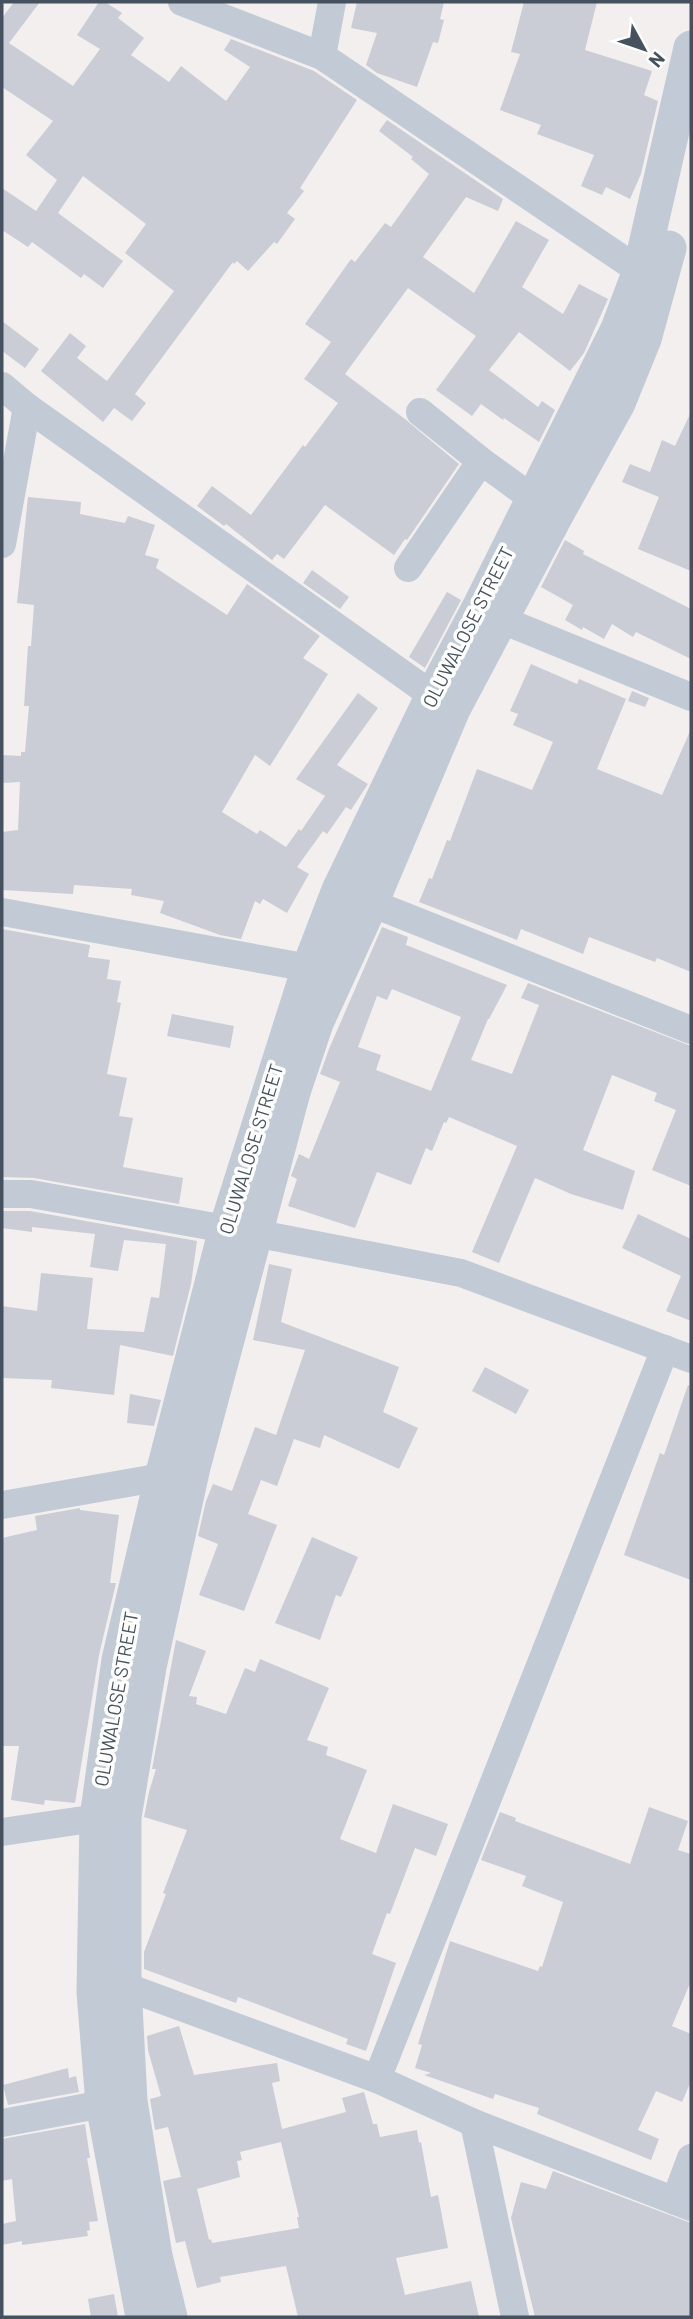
<svg xmlns="http://www.w3.org/2000/svg" width="693" height="2319" viewBox="0 0 693 2319" font-family="Barlow,sans-serif">
<style>
.building{fill:#cacdd5;fill-rule:evenodd}
.lines{fill:none;stroke-linecap:round;stroke-linejoin:round}
.minor{stroke:#c1cad5;stroke-width:28}
.tertiary{stroke:#c1cad5;stroke-width:35}
.labels{text-anchor:middle;stroke-width:7;stroke-linejoin:round;paint-order:stroke}
.street-label{font-size:19px;fill:#45515e;stroke:#fff}
</style>
<rect width="100%" height="100%" fill="#f2efee"/>
<g class="building">
<polygon points="14,2 40,2 9,43 73,86 100,49 77,35 99,2 105,2 122,13 118,18 144,38 131,55 169,82 181,66 226,101 250,67 224,50 231,39 314,71 357,100 300,188 304,191 287,213 295,219 277,244 274,242 248,271 237,261 234,264 233,262 135,394 146,403 132,421 114,408 103,422 41,371 70,333 86,346 77,358 107,381 174,291 125,253 146,224 83,176 58,213 123,261 103,288 84,274 81,278 32,242 28,247 2,230 2,188 36,211 57,180 26,155 53,121 2,87 2,18"/>
<polygon points="357,2 444,2 440,19 444,20 438,43 433,42 417,87 377,73 366,65 377,33 351,28"/>
<polygon points="524,2 597,2 585,50 652,71 644,95 658,101 641,174 630,199 606,187 602,195 581,186 594,155 537,134 541,125 500,110 520,54 511,52"/>
<polygon points="387,120 503,199 498,211 466,197 423,257 474,293 516,221 549,240 522,287 563,314 579,284 608,299 584,353 570,371 519,332 489,370 538,407 542,401 555,410 539,442 504,418 503,420 481,404 472,416 436,390 476,336 408,288 345,374 405,419 459,464 407,540 405,539 394,555 325,505 284,559 277,554 272,560 226,524 224,526 197,506 212,486 251,515 303,445 305,447 338,403 304,379 331,342 305,324 351,259 355,262 385,223 391,227 429,174 411,159 413,157 379,131"/>
<polygon points="2,321 39,349 25,368 2,351"/>
<polygon points="691,412 691,571 638,549 659,497 622,482 630,464 650,472 662,440 675,446"/>
<polygon points="28,497 81,502 80,514 125,523 128,516 155,525 145,555 159,559 156,568 227,615 247,584 320,636 303,658 328,674 270,766 255,755 222,812 257,834 260,830 286,847 299,829 301,831 325,796 296,779 358,693 378,708 337,765 368,784 351,810 346,807 327,834 323,831 297,867 309,874 287,913 263,899 260,904 255,901 241,939 220,935 160,913 164,901 131,895 132,889 74,885 73,894 2,890 2,832 18,830 20,782 2,783 2,755 21,756 21,752 25,752 29,706 24,706 28,646 31,646 34,605 17,603"/>
<polygon points="565,540 584,551 583,554 691,609 691,659 636,632 633,637 612,624 604,639 583,627 582,630 565,620 573,605 541,587"/>
<polygon points="312,570 349,597 340,609 303,583"/>
<polygon points="447,592 461,600 425,668 409,657"/>
<polygon points="531,664 577,684 579,679 626,699 597,769 662,795 691,729 691,972 657,958 655,962 589,937 583,954 521,929 517,940 419,902 429,878 432,879 447,840 450,841 477,769 532,790 553,742 513,725 518,714 510,711"/>
<polygon points="632,691 649,698 645,707 628,701"/>
<path d="M 382,927 L 408,937 L 406,945 L 507,985 L 489,1019 L 488,1019 L 471,1060 L 512,1074 L 539,1005 L 521,998 L 528,983 L 691,1046 L 691,1186 L 652,1170 L 676,1110 L 654,1101 L 657,1093 L 612,1075 L 583,1150 L 635,1171 L 623,1210 L 571,1194 L 535,1178 L 499,1263 L 472,1252 L 517,1146 L 449,1117 L 446,1123 L 444,1122 L 432,1151 L 426,1148 L 411,1185 L 377,1172 L 355,1228 L 288,1206 L 297,1179 L 291,1176 L 299,1154 L 309,1159 L 340,1082 L 320,1074 L 329,1049 ZM 392,989 L 461,1017 L 431,1091 L 376,1070 L 381,1055 L 358,1047 L 377,996 L 387,1000 Z"/>
<polygon points="2,929 90,945 88,957 110,960 107,979 121,981 117,1002 121,1003 107,1074 127,1078 119,1116 133,1118 123,1167 183,1178 179,1204 34,1178 2,1177"/>
<polygon points="172,1014 234,1026 230,1048 167,1036"/>
<polygon points="2,1211 30,1211 197,1241 191,1284 173,1356 120,1345 114,1395 51,1388 52,1380 2,1378 2,1306 37,1311 41,1273 93,1278 87,1329 144,1332 151,1297 159,1298 166,1244 124,1240 118,1271 90,1267 95,1234 32,1227 32,1232 2,1228"/>
<polygon points="638,1214 691,1239 691,1321 666,1311 681,1276 622,1248"/>
<polygon points="269,1264 292,1269 281,1322 399,1367 383,1412 418,1428 399,1469 324,1435 320,1448 294,1439 277,1486 261,1480 248,1514 277,1525 244,1611 199,1595 218,1544 198,1536 206,1501 213,1484 232,1491 255,1427 276,1435 305,1350 253,1340"/>
<polygon points="485,1367 529,1390 516,1414 472,1391"/>
<polygon points="688,1385 691,1386 691,1580 624,1555 660,1453 664,1455"/>
<polygon points="130,1394 161,1400 154,1426 127,1423"/>
<polygon points="80,1508 80,1510 119,1515 110,1583 116,1583 99,1655 75,1803 45,1800 44,1805 11,1800 19,1746 2,1746 2,1538 37,1530 35,1516"/>
<polygon points="312,1537 358,1557 341,1597 336,1595 320,1640 275,1623"/>
<polygon points="176,1640 206,1651 189,1696 197,1697 196,1704 226,1714 245,1668 255,1672 260,1659 329,1688 307,1740 328,1747 326,1755 367,1770 340,1839 376,1853 393,1804 448,1824 436,1856 415,1848 390,1914 387,1913 372,1954 396,1963 366,2051 346,2044 348,2039 238,1997 236,2003 144,1969 144,1952 166,1894 163,1893 187,1830 144,1817 149,1792 156,1769 152,1769"/>
<polygon points="649,1807 688,1821 678,1850 691,1854 691,1981 672,2026 691,2034 691,2081 682,2102 656,2091 638,2130 659,2139 651,2160 537,2114 539,2108 495,2094 493,2099 424,2075 431,2073 415,2068 422,2045 418,2044 450,1941 538,1971 540,1966 542,1967 563,1902 522,1886 526,1876 481,1860 500,1812 516,1818 515,1821 630,1864"/>
<path d="M 179,2026 L 194,2075 L 277,2063 L 280,2081 L 272,2083 L 282,2129 L 346,2112 L 342,2098 L 364,2092 L 373,2124 L 377,2124 L 380,2137 L 417,2130 L 419,2143 L 421,2142 L 431,2197 L 438,2195 L 448,2248 L 396,2258 L 405,2295 L 471,2281 L 479,2317 L 298,2317 L 286,2266 L 220,2277 L 221,2282 L 197,2288 L 185,2241 L 176,2243 L 163,2181 L 181,2177 L 168,2127 L 155,2130 L 150,2099 L 161,2096 L 148,2050 L 147,2036 ZM 281,2142 L 299,2217 L 297,2217 L 299,2228 L 212,2243 L 211,2239 L 209,2240 L 197,2189 L 240,2177 L 237,2161 L 242,2160 L 240,2152 Z"/>
<polygon points="68,2068 69,2078 76,2076 79,2092 8,2105 3,2085"/>
<polygon points="85,2124 90,2158 87,2158 98,2221 89,2222 90,2230 87,2231 88,2236 22,2245 22,2241 2,2245 2,2224 16,2221 12,2179 2,2181 2,2139"/>
<polygon points="553,2171 691,2223 691,2317 535,2317 511,2218 521,2182 546,2189"/>
<polygon points="114,2294 118,2317 91,2317 88,2299"/>
</g>
<g class="lines">
<g class="minor">
<polyline points="182,2 322,56 640,271"/>
<polyline points="322,56 332,2"/>
<polyline points="2,386 27,407 449,707"/>
<polyline points="420,412 481,461"/>
<polyline points="2,544 27,407"/>
<polyline points="408,568 481,461 532,498"/>
<polyline points="502,620 691,697"/>
<polyline points="371,903 691,1030"/>
<polyline points="2,912 309,968"/>
<polyline points="2,1194 31,1194 226,1229"/>
<polyline points="254,1233 461,1273 691,1359"/>
<polyline points="2,1505 162,1477"/>
<polyline points="2,1832 97,1818"/>
<polyline points="124,1986 377,2079 474,2123 691,2207"/>
<polyline points="377,2079 665,1349"/>
<polyline points="2,2123 103,2104"/>
<polyline points="474,2123 515,2317"/>
<polyline points="675,2201 691,2158"/>
</g>
<g class="tertiary">
<polyline points="143,2317 103,2104 94,1992 97,1818 119,1660 162,1477 226,1229 309,968 339,890 433,695 478,610 618,329 640,271 691,48"/>
<polyline points="170,2317 155,2256 130,2101 124,1986 124,1817 149,1667 193,1467 293,1092 316,1023 371,903 453,709 556,515 618,403 644,339 669,248"/>
</g>
</g>
<g class="labels">
<g class="street-label">
<text transform="translate(468 627) rotate(-63)" y="7">OLUWALOSE STREET</text>
<text transform="translate(251 1149) rotate(-73)" y="7">OLUWALOSE STREET</text>
<text transform="translate(116 1699) rotate(-80)" y="7">OLUWALOSE STREET</text>
</g>
</g>
<rect width="693" height="2319" fill="none" stroke="#45515e" stroke-width="7"/>
<g transform="translate(644 49) rotate(130)" stroke="#ffffff" stroke-width="5" paint-order="stroke">
<path d="M0-5L12 26L0 18L-12 26Z" fill="#45515e"/>
<text y="-10" font-size="19" font-weight="bold" text-anchor="middle" fill="#45515e">N</text>
</g>
</svg>
